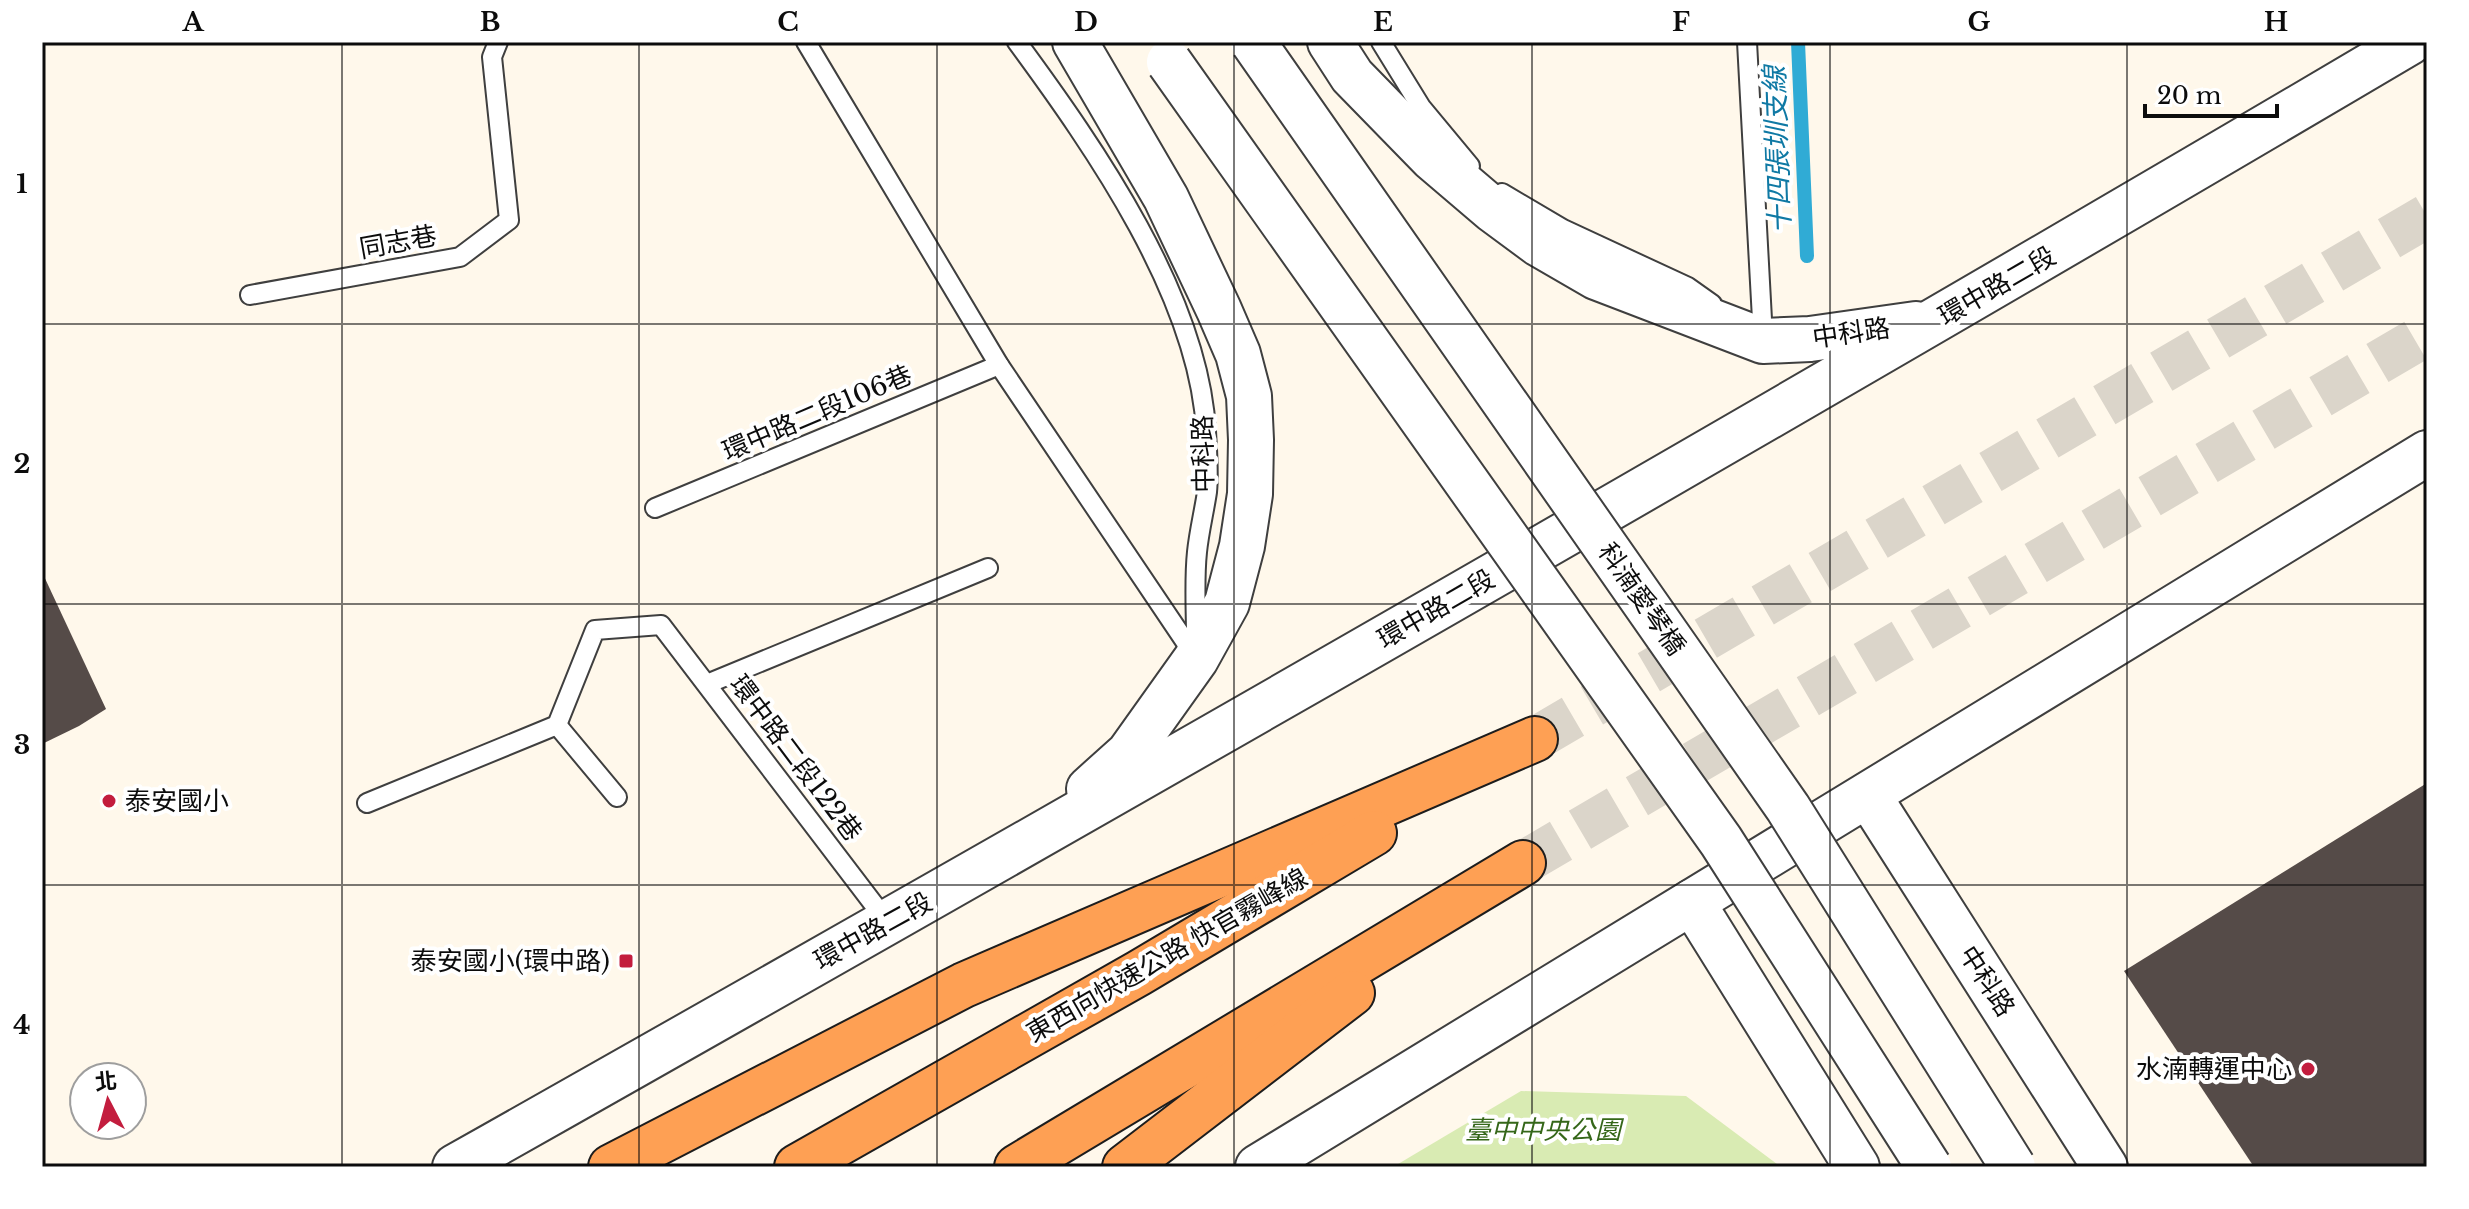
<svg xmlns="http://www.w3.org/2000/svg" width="2469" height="1209" viewBox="0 0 2469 1209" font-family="'Libre Baskerville','Noto Sans TC',serif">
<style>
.green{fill:#d9ebb3}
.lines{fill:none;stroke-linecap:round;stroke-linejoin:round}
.stream{stroke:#30abd5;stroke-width:14}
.building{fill:#554b48}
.trunk-tunnel{stroke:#dbd5ca;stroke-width:44;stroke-dasharray:44 22;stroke-linecap:butt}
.service-casing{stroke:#3f3f3f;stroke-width:22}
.tertiary-casing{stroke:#3f3f3f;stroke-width:48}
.trunk-casing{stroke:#1d1d1d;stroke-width:48}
.service{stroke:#fff;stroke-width:18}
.tertiary{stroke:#fff;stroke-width:44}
.trunk{stroke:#fea054;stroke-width:44}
.tertiary-bridge-casing{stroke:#3f3f3f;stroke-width:48;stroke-linecap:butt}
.tertiary-bridge{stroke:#fff;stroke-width:44}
.grid{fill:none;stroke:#0c0c0c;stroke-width:2;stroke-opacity:0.55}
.poi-dot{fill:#c31d3e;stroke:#fff;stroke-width:3}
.labels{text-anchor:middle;stroke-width:8;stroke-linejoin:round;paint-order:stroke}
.street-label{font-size:26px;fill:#0c0c0c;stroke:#fff}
.poi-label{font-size:26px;fill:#0c0c0c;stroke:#fff;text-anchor:end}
.park-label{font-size:26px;font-style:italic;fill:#356719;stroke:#fff}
.water-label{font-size:28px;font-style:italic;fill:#0f79a4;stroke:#fff}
.neatline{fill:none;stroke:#0c0c0c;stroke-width:3}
.grid-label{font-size:26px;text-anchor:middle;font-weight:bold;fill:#0c0c0c}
</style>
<rect width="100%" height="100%" fill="#fff8eb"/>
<polygon class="green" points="1521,1091 1686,1096 1781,1167 1393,1167"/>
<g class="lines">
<polyline class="stream" points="1798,42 1807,256"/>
</g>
<g class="building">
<polygon points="42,572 106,709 79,726 42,744"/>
<polygon points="2427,783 2427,1167 2254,1167 2124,971"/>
</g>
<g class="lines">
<g class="trunk-tunnel">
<polyline points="1535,739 2427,216"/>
<polyline points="1523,863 2427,334"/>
</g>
<g class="service-casing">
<g id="service">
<polyline points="806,42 999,365 1195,656"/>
<path d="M 1017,42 C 1095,148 1199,297 1206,431 C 1207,451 1209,473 1207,492 C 1204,512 1199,532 1197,552 C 1194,580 1196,609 1196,637"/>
<polyline points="1381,42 1421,107 1470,166"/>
<polyline points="1747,42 1763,338"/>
<polyline points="1502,193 1563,229 1688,287 1712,304"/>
<polyline points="250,295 460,257 509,220 492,57 498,42"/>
<polyline points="655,508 999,365"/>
<polyline points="707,684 988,568"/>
<polyline points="557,725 617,797"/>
<polyline points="367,803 557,725 595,630 661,625 888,923"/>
</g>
</g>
<g class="tertiary-casing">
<g id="tertiary">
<polyline points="1075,42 1166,198 1219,310 1238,354 1249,396 1251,440 1250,494 1242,546 1227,603 1196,659 1129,753 1089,789"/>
<polyline points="1330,42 1352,76 1432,158 1493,210 1539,244 1596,277 1763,341 1810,339 1916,324"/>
<polyline points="1868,795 2105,1167"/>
<polyline points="1692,902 1857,1167"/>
<path d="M 455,1167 C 1110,797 1763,424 2410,42"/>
<polyline points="1258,1167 2427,453"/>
</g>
</g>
<g class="trunk-casing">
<g id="trunk">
<polyline points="611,1167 964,985 1535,739"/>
<polyline points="797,1167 1139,973 1374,833"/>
<polyline points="1017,1167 1523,863"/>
<polyline points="1125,1167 1352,993"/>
</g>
</g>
<use href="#service" class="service"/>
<use href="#tertiary" class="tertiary"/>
<use href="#trunk" class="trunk"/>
<g class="tertiary-bridge-casing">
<g id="tertiary-bridge">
<polyline points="1253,42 1788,808 2013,1167"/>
<polyline points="1169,62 1721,841 1929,1167"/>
</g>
</g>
<use href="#tertiary-bridge" class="tertiary-bridge"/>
</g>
<path class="grid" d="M 342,42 L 342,1167M 639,42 L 639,1167M 937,42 L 937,1167M 1234,42 L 1234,1167M 1532,42 L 1532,1167M 1830,42 L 1830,1167M 2127,42 L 2127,1167M 42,324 L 2427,324M 42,604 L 2427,604M 42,885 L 2427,885"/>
<g class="poi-dot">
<circle cx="109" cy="801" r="8"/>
<rect x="618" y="953" width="16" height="16" rx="4"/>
<circle cx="2308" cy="1069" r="8"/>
</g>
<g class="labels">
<g class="street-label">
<text transform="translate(398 242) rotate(-10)" y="9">同志巷</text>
<text transform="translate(1997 286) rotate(-30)" y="9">環中路二段</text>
<text transform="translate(1851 333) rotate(-8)" y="9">中科路</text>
<text transform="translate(817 413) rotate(-23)" y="9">環中路二段106巷</text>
<text transform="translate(1203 454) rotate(-91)" y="9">中科路</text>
<text transform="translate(1642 599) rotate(55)" y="9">科湳愛琴橋</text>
<text transform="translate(1436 609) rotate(-30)" y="9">環中路二段</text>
<text transform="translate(796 758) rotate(53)" y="9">環中路二段122巷</text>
<text transform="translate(873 931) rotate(-29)" y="9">環中路二段</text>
<text transform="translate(1167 955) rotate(-30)" y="9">東西向快速公路 快官霧峰線</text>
<text transform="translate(1987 981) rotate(57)" y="9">中科路</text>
</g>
<g class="poi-label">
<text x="125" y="810" text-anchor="start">泰安國小</text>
<text x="610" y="970">泰安國小(環中路)</text>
<text x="2292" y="1078">水湳轉運中心</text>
</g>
<g class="park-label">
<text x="1543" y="1139">臺中中央公園</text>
</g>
<g class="water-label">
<text transform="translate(1777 150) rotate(-92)" y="10">十四張圳支線</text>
</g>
</g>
<rect width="2469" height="1209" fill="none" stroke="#ffffff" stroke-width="88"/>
<g transform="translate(108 1101) rotate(354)"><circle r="38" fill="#ffffff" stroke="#9e9e9e" stroke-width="2"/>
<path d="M0-6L14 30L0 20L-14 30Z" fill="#c31d3e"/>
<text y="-12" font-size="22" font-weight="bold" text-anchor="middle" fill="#0c0c0c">北</text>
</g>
<path d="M2145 104v12h132v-12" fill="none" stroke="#0c0c0c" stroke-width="4"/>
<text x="2157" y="104" font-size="24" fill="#0c0c0c" stroke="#ffffff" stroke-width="6" paint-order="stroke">20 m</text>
<rect x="44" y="44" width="2381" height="1121" class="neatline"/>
<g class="grid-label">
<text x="193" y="31">A</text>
<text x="490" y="31">B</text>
<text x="788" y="31">C</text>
<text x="1086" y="31">D</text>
<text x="1383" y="31">E</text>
<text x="1681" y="31">F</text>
<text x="1979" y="31">G</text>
<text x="2276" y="31">H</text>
<text x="22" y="193">1</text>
<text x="22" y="473">2</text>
<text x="22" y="754">3</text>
<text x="22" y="1034">4</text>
</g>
</svg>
